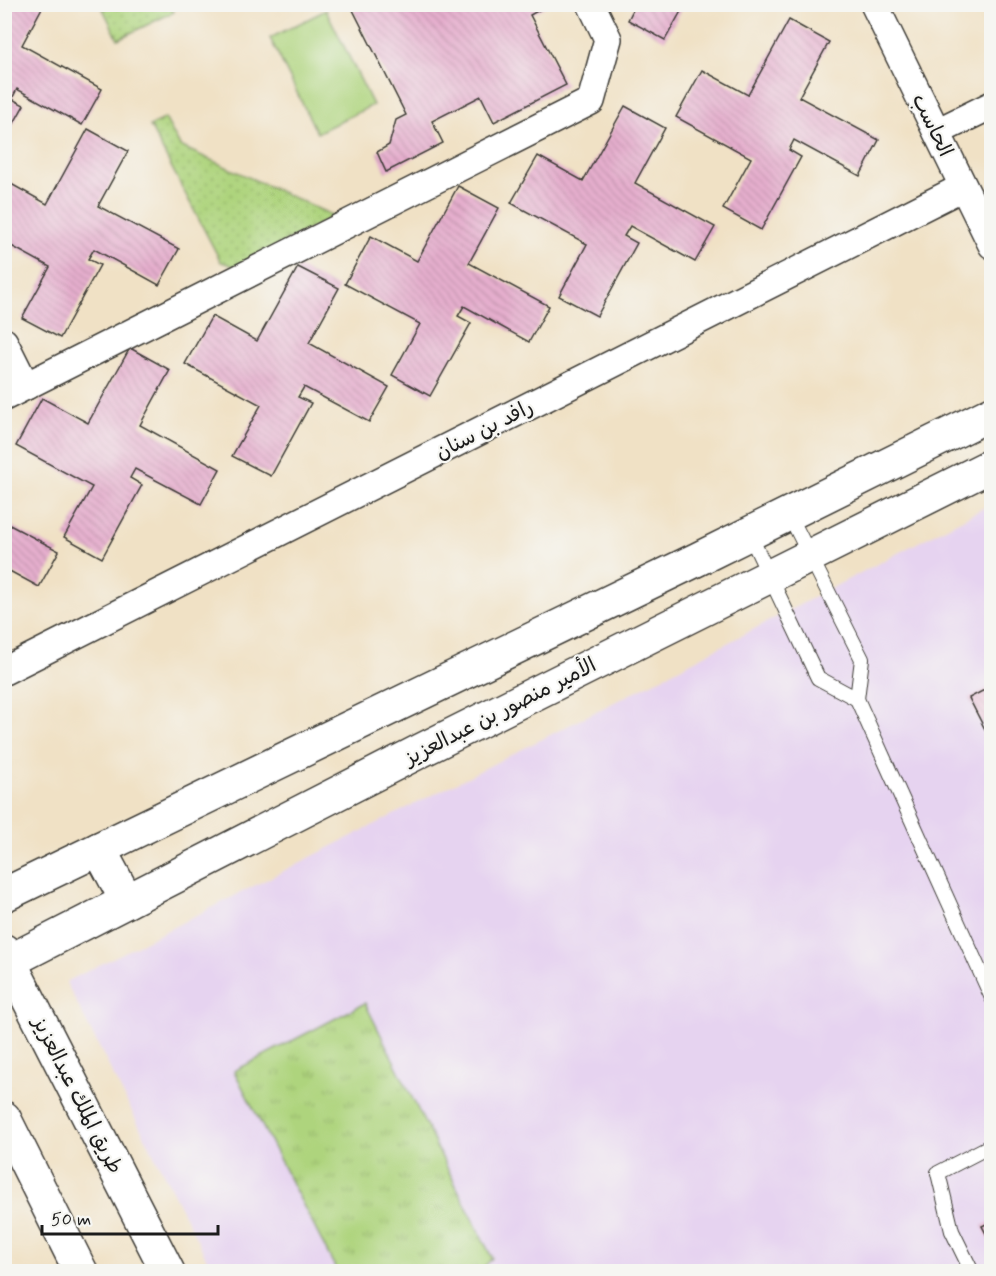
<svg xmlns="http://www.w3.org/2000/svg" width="996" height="1276" viewBox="0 0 996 1276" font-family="Mynerve,'Playpen Sans Arabic',sans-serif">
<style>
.built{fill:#e6d3f0}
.grass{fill:url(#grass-tufts);stroke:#65784c;stroke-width:1.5}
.garden{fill:url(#garden-dots);stroke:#65784c;stroke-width:1.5}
.pitch{fill:#aed47d;stroke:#65784c;stroke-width:1.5}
.building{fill:url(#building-back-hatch)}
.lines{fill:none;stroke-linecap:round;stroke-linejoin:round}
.service-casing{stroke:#3c3a35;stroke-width:16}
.minor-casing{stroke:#3c3a35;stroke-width:30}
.tertiary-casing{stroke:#3c3a35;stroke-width:36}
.secondary-casing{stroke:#3c3a35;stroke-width:36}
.service{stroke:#fff;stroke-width:14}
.minor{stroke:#fff;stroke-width:27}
.tertiary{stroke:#fff;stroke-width:33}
.secondary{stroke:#fff;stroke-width:33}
.labels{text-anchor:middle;stroke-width:4.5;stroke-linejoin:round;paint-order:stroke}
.street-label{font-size:21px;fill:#1c1c1c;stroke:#f6f6f2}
</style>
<defs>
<pattern id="grass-tufts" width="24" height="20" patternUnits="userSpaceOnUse" patternTransform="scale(1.5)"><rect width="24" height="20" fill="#aed47d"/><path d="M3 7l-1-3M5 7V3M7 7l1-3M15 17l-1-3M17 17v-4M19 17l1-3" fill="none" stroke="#95b56b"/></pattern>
<pattern id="garden-dots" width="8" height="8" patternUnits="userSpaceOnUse" patternTransform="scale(1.5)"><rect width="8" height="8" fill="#aed47d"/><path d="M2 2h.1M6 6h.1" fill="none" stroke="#95b56b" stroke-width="1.8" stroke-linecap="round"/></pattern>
<pattern id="building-back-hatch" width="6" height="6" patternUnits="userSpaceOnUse" patternTransform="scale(1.5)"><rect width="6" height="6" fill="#e5aecd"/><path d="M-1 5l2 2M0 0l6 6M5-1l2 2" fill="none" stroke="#c495af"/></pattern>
</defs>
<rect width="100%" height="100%" fill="#f6f6f2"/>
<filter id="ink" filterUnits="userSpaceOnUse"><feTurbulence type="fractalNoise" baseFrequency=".0167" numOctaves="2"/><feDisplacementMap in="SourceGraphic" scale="12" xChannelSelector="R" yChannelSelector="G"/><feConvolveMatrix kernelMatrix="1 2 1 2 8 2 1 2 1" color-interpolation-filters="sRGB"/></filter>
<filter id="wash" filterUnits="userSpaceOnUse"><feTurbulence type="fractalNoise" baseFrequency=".008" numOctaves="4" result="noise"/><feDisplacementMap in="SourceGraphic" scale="24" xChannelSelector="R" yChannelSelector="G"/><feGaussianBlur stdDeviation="1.35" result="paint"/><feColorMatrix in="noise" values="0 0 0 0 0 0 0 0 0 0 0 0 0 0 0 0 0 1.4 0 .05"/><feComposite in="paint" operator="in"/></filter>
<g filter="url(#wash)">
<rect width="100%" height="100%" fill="#f0e1c5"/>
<polygon class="built" points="991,504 991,1271 213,1271 66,982 646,686"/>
<polygon class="grass" points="365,1003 492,1258 481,1271 337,1271 234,1071"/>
<g class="garden">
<polygon points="101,5 171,5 174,12 118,39"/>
<polygon points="165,118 180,146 334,216 237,267 221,262 150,126"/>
</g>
<polygon class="pitch" points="326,10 373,105 317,133 270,38"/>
<g id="blocks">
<g class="building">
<polygon points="4,4 44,4 22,45 102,89 82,125 17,89 12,99 24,105 4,141"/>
<polygon points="350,4 550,4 530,15 566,85 494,122 481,96 432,121 443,143 386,172 377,152 389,145 396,120 406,115"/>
<polygon points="636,4 685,4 665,40 628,20"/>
<polygon points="789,20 829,42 799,97 879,140 860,176 794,140 789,150 801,157 761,230 723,209 751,158 676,117 702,70 748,95"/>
<polygon points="625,106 665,128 635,183 715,227 695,262 630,226 624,236 637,243 597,316 559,296 587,244 511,203 538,156 583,181"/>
<polygon points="88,129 128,151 98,206 179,249 159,285 94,249 88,259 100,265 60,338 22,318 50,267 4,242 4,180 47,204"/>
<polygon points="458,186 499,208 469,263 549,306 529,342 464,306 458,316 471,323 430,396 392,375 420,324 345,284 371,236 417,261"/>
<polygon points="298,267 339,288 309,343 389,387 369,422 304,387 298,397 311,403 271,476 232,456 261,405 185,364 212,316 257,341"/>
<polygon points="130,348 170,370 140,425 220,469 201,504 135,469 130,478 142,485 102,558 64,537 92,487 16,446 42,398 88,423"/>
<polygon points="4,522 59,551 39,587 4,568"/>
<polygon points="992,686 992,743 969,698"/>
<polygon points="992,1221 992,1245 982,1226"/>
</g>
</g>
</g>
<g filter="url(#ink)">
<use href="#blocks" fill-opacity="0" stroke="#3c3a35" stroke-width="1.5"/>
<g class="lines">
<g class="service-casing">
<g id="service">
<polyline points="749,533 818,678 857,699 862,659 789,514"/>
<polyline points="857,699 992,998"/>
<polyline points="972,1272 952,1231 938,1173 992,1145"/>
</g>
</g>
<g class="minor-casing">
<g id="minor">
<polyline points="874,4 992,245"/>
<polyline points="937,132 992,105"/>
<polyline points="4,342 26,386"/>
<polyline points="4,397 591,101 608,39 591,4"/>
<polyline points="4,671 963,187"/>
</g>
</g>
<g class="tertiary-casing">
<g id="tertiary">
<polyline points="99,849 127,901"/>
<polyline points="4,895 698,559 992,413"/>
<polyline points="10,961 422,750 992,465"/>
</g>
</g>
<g class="secondary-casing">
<g id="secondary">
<polyline points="4,951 168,1272"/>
<polyline points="4,1118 81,1272"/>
</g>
</g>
<use href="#service" class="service"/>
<use href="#minor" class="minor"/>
<use href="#tertiary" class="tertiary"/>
<use href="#secondary" class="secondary"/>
</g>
</g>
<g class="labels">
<g class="street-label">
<text transform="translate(933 125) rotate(64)" y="7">الحاسب</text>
<text transform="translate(484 429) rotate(-27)" y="7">رافد بن سنان</text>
<text transform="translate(500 711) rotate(-27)" y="7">الأمير منصور بن عبدالعزيز</text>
<text transform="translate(78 1095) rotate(63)" y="7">طريق الملك عبدالعزيز</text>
</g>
</g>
<rect width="996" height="1276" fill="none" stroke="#f6f6f2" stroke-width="24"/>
<path d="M42 1225v9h176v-9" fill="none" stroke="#1c1c1c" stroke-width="3"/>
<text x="51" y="1225" font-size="18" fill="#1c1c1c" stroke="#f6f6f2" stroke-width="4.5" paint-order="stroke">50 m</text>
</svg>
